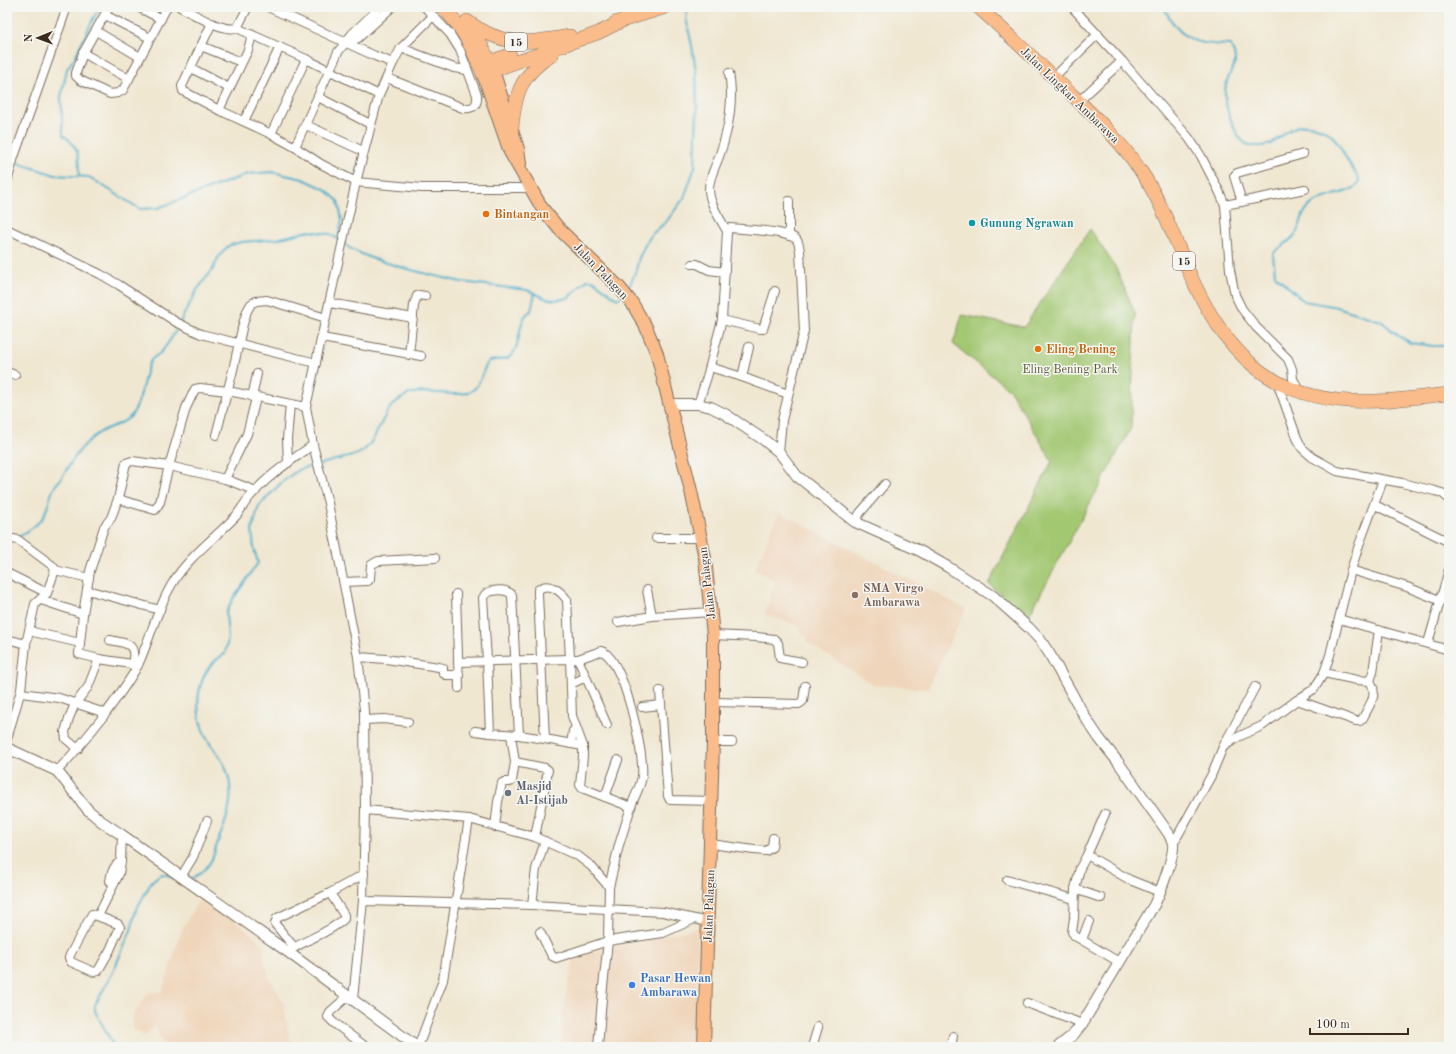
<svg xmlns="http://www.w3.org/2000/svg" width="1456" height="1054" viewBox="0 0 1456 1054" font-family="'Old Standard TT',serif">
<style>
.built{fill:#efd6bb}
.green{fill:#a3c872;stroke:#6f7948}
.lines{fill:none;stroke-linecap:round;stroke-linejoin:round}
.stream{stroke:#4aaeca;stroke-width:2}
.minor-casing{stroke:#7a6c5d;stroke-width:10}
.tertiary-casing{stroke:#7a6c5d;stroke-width:12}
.primary-casing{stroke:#7a6c5d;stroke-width:14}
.trunk-casing{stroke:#7a6c5d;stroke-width:14}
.minor{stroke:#fff;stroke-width:8}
.tertiary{stroke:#fff;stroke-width:10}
.primary{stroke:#fabc8b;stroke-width:12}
.trunk{stroke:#fabc8b;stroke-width:13}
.food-dot{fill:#e8710a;stroke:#f6f6f2;stroke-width:1.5}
.culture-dot{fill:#0f9aa8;stroke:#f6f6f2;stroke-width:1.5}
.education-dot{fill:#8d6e63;stroke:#f6f6f2;stroke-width:1.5}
.worship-dot{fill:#6b7280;stroke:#f6f6f2;stroke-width:1.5}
.shop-dot{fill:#3f7fe0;stroke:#f6f6f2;stroke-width:1.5}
.labels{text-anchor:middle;stroke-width:3;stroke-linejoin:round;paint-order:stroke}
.shield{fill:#f6f6f2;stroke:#73675e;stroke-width:1}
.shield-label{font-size:11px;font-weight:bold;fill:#3b2a1e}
.street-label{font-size:12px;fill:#3b2a1e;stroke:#f6f6f2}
.food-label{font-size:12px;font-weight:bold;fill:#c56008;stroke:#f6f6f2;text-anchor:start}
.culture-label{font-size:12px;font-weight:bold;fill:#0d838f;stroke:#f6f6f2;text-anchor:start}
.park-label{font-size:12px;fill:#5a5937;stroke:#f6f6f2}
.education-label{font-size:12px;font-weight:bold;fill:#785e54;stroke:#f6f6f2;text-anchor:start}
.worship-label{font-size:12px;font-weight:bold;fill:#5b616d;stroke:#f6f6f2;text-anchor:start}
.shop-label{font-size:12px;font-weight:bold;fill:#366cbe;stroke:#f6f6f2;text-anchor:start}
</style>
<rect width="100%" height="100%" fill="#f6f6f2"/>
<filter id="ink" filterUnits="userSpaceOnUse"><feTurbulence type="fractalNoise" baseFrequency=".025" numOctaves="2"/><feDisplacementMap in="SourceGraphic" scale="8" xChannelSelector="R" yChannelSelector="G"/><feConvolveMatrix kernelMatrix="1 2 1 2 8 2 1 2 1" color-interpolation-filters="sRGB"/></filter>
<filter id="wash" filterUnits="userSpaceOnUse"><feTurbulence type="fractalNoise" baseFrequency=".012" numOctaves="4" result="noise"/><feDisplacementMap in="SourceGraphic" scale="16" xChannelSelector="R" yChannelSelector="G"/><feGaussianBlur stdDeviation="0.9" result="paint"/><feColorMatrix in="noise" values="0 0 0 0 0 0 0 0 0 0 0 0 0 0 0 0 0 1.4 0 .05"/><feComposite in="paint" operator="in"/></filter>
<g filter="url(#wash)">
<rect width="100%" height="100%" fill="#f0e7d1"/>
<g class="built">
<polygon points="779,512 966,609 927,689 874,685 807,642 807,636 801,635 801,627 765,614 775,581 755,569"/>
<polygon points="201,897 246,929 264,946 264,961 269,977 284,1003 289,1036 297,1047 165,1047 155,1025 146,1036 133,1030 132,1017 148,993 162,992 182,929"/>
<polygon points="698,928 698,951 694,1047 561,1047 562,1014 574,956"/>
</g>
<polygon class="green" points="1090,229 1116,268 1135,313 1131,428 1027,619 989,584 1052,461 1010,390 953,344 962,315 1024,327"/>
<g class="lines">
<g class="stream">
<path d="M 1163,7 C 1168,14 1171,22 1177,28 C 1192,45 1209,44 1231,45 C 1241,70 1230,65 1226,85 C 1222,102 1231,122 1239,137 C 1244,144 1249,146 1257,146 C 1262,146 1267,146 1272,143 C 1282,137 1291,126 1303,125 C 1311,124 1323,129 1329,133 C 1337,139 1342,150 1346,158 C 1350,165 1355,172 1359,179 L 1358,184 L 1354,188 C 1343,194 1329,195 1318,201 C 1297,211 1305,223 1294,236 C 1288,243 1279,247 1273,254 L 1275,275 L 1304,301 L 1337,307 L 1381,321 L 1400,337 L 1411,343 L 1433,346 L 1449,346"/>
<polyline points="15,162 55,175 89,177 140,209 158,208 248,174 272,172 303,179 325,189 338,201 342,220 338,239"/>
<path d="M 79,176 C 79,157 80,147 63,135 L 61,97 L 67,69 L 75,57 L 94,17 L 101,7"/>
<polyline points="7,196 10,184"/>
<polyline points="344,244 351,249 371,258 407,269 461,282 527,290 547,299 556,300 568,298 587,280 593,280 617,299 620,297"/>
<polyline points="628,290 636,270 639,258 645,245 652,234 666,222 684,198 695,167 697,110 696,71 692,46 686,18 688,7"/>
<polyline points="180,322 197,290 213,269 218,258 225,249 230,245 242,242 277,239 309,231 330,234 341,241"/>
<path d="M 319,465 C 326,463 333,460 340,459 C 348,457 356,456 363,451 C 376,441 380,421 390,408 C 394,402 401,399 407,395 C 423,387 460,400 473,390 C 482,383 482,369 489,361 C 495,360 502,360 508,358 C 522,350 517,324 526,315 C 527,313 529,312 531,311 L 535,293"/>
<path d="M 19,537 C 28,531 37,526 43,517 C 50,505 50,489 60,480 C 71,463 81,444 99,433 C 109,426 123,425 131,416 C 142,402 142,380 149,364 C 151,358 155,357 159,354 C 164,350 176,332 178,326"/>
<path d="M 191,880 C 198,875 207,869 211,861 C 214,855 216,848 218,841 C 228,818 235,796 227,771 C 223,758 212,749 206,737 C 192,708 196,670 225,654 L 228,639 L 226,613 L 233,599 L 258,563 L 254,549 L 252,530 L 259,506 L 282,482 L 298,470 L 315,465"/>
<polyline points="114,1047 95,1011 95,1005 113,972 131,930 136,910 152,881 161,874 167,875 177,880"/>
</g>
</g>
</g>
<g filter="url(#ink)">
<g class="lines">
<g class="minor-casing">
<g id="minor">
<polyline points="109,7 83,53 76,73 76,76 80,80 110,94 118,93 123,90 167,7"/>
<polyline points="138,7 161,19"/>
<path d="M 180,7 C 194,14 222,32 237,28 L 248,7"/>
<polyline points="268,7 375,56 393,63"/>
<polyline points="1072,7 1122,61 1189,138 1201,156 1219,191 1225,205 1230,270 1235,295 1242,309 1256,327 1288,359 1292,369 1293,379 1300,391"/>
<polyline points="105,15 150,38"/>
<polyline points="212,23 182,86 183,91 219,110 271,134 295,147 338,52 352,34 380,7"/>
<polyline points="237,28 306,59 379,95"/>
<polyline points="96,31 140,57"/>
<polyline points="347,43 358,38 392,7"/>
<polyline points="201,46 241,62"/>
<polyline points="401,48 454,68 467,70"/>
<polyline points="83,53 129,79"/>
<polyline points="191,68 229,88"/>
<polyline points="1054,77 1098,34"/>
<path d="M 387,78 L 463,108 C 473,109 478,106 477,95 L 460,50 L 450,34 L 425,7"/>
<polyline points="318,97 370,124"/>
<polyline points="1079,101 1122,61"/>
<polyline points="219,110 248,50 252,35"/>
<polyline points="244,121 280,47"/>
<polyline points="306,125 363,151"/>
<polyline points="271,134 306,59"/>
<polyline points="295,147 321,164 356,182 379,95 393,63 401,48 433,16"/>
<polyline points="7,182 14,157 67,7"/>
<polyline points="789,201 789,236"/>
<polyline points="1242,202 1234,176 1237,173 1303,154"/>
<polyline points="1225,205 1305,189"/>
<polyline points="7,229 100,274 119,285 176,322 201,334 316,363"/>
<path d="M 727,231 C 720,219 709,203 709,189 C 709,177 716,166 720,154 C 729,128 734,100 729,73"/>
<polyline points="692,264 697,264 709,270 725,272"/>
<polyline points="330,303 413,318"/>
<polyline points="722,320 760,329 763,329 775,291"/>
<polyline points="322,338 421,356"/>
<polyline points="409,355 414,305 417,296 419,295 425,296"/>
<polyline points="710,367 742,377 788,394"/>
<polyline points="7,372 15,375"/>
<polyline points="742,377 749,347"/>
<polyline points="1277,382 1297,438 1302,448 1312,457 1337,471 1402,483 1435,491 1442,493 1449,499"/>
<polyline points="252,397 257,374"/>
<path d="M 698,404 L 707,377 L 722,320 L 727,231 L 730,228 C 743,229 787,231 796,239 C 799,242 799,247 800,251 L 804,331 L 782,420 L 779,452"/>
<polyline points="216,435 233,370 243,324 247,311 251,304 256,301 267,300 326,318"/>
<polyline points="288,463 287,439 290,404"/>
<polyline points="225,479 256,491"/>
<polyline points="118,499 155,510 160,502 169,466 225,479 247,434 256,398"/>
<polyline points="1375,505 1449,542"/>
<polyline points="855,522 860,513 885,484"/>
<polyline points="656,538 701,538"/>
<polyline points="7,541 13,539 18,540 53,566 55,570"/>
<polyline points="1351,570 1407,587 1439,600"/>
<polyline points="7,573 47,593"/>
<polyline points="344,582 368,581 370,579 371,565 378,561 435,558"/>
<polyline points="87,590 160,610"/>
<polyline points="647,590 652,616"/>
<polyline points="456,594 459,688"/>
<polyline points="41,600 83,614"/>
<polyline points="1339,619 1449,650"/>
<polyline points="618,622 652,616 711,612"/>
<polyline points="29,631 80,643"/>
<polyline points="713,635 757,637 774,639 778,643 780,658 802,662"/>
<polyline points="7,639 26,644"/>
<path d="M 110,640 C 128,644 137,643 132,665"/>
<polyline points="1428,643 1449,570"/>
<polyline points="358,657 386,659 439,667 443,668 443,673 446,675 459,675"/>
<polyline points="99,659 79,654 83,614 90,571 104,527 111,518 118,499 126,463 132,461 169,466 186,408 195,389 200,388 228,391 306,407"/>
<path d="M 578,659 L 601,651 C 623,656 645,754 642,776 C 641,786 634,797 631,807"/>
<polyline points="458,662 570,659 572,716 583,746 583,756 580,785 582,788 631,807 619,845 609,887 608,941 603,987 598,1047"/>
<polyline points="1324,673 1357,680 1370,681 1373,672 1379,630"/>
<polyline points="571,684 586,677"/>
<polyline points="660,691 668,796 670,800 712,801"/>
<polyline points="21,693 59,698 105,713"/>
<path d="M 1297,700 L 1356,721 L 1360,721 L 1363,718 C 1369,705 1379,695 1370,681"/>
<polyline points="714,702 799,704 803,701 805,686"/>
<polyline points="642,707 661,705"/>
<polyline points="364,720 384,719 408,722"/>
<polyline points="475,731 490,733"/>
<path d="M 519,735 L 490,733 L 487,660 L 483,598 C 486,589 506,588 512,595 L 519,735 L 545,739"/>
<polyline points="7,739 21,690 26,644 35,604 47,593 55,570 89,578"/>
<polyline points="713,742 732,742"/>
<polyline points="571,744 573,731 576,728"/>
<polyline points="1224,745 1255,687"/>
<path d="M 583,746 L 545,739 L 538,595 L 538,590 C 548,581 561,591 567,600 L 570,659 L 578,659 L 607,725"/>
<polyline points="78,749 66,739 65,732 69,718 75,704 88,687 99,659 138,665"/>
<polyline points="515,762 545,768 548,770 535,837"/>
<path d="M 57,771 C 75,753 90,733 106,713 C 117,698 129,682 138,665 C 150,639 157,609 172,584 C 188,557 214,539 236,516 C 240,511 244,504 248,499 C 266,477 290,461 313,445"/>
<polyline points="605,797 618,760"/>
<polyline points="365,810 364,710 358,657 328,503 313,445 306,407 356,182 422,188 530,188"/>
<polyline points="1105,814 1087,855 1080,868 1075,889 1074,918 1072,932 1075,936 1119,962"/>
<polyline points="495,827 498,802 502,783 504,782 510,782 512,781 515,762 511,735"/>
<polyline points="711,844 754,850 766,851 772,847 773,838"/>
<polyline points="1173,844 1211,776 1223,747 1238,737 1262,726 1297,700 1314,689 1324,673 1330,655 1351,570 1359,545 1383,480"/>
<polyline points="1087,855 1130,880 1160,892"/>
<polyline points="181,877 193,857 207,821"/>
<polyline points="1007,880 1074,899"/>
<path d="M 114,883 L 110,881 C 111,872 114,865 121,861"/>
<polyline points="1075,889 1101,898"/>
<polyline points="363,901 365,810 469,819"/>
<polyline points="532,905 536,869 545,841"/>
<polygon points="92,914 118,924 120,927 110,950 98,971 94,972 71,962 69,958 70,955"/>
<polyline points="98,916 119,874 121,861 122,835"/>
<polyline points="540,932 552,956 556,958 608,941 663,933 692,920"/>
<polyline points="1082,940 1089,921"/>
<polyline points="294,947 275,924 277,918 330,893"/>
<path d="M 288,952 C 305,939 328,934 344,919 L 344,915 L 330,893 L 364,874"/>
<polyline points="348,996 330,1012 328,1017 334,1023 366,1047"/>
<polyline points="353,999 363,901 532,905 663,912 708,922"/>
<polyline points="1027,1003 1082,1024"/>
<polyline points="418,1047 443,980 469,819 535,837 578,856 591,866 609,887"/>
<polyline points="812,1047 818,1027"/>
<polyline points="951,1047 953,1036"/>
</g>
</g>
<g class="tertiary-casing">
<g id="tertiary">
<path d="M 670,404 L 698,404 L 711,407 L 725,414 L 764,440 L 779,452 L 797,476 L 855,522 L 920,551 L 948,567 L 993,596 L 1029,628 L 1041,641 L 1049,653 L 1085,717 L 1099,738 L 1118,762 L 1169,834 C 1170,837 1172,840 1173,843 C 1175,855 1160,893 1154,905 L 1082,1024 L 1073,1035 L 1058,1047"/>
<polyline points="7,748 57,771 88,810 101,821 122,835 288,952 417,1047"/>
</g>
</g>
<g class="primary-casing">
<g id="primary">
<polyline points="493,70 518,149 520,164"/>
<polyline points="483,74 510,152 542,208 560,230 619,287 632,303 646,327 657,354 691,491 705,558 713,635 713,742 704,1047"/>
</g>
</g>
<g class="trunk-casing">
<g id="trunk">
<path d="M 443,7 C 464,30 471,45 483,74 L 598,33 L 622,21"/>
<path d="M 978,7 C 1009,35 1039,63 1068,91 C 1094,116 1120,140 1140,170 C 1163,203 1176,244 1193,281 C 1225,350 1269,397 1349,401 C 1382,403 1416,397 1449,394"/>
<path d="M 467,21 C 504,48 527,43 570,36"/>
<polyline points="615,23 666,7"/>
<polyline points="471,27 484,50 493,70"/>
<polyline points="479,65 510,55"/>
<path d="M 512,128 C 515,93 521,74 552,55"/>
</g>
</g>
<use href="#minor" class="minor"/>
<use href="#tertiary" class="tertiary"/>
<use href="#primary" class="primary"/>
<use href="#trunk" class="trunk"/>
</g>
</g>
<g class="food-dot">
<circle cx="486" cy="214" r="4"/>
<circle cx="1038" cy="349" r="4"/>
</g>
<circle class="culture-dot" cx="972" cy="223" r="4"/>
<circle class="education-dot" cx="855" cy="595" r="4"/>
<circle class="worship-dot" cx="508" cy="793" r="4"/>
<circle class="shop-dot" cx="632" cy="985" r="4"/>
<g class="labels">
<g class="shield">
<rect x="505" y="33" width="22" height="18" rx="3"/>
<rect x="1173" y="252" width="22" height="18" rx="3"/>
</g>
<g class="shield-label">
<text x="516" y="46">15</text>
<text x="1184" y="265">15</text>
</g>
<g class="street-label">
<text transform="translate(1070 95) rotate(44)" y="4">Jalan Lingkar Ambarawa</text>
<text transform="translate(601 271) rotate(46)" y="4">Jalan Palagan</text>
<text transform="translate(707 583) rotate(-97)" y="4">Jalan Palagan</text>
<text transform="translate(709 906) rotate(-88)" y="4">Jalan Palagan</text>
</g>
<g class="food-label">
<text x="494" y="218">Bintangan</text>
<text x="1046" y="353">Eling Bening</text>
</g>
<g class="culture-label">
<text x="980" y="227">Gunung Ngrawan</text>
</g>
<g class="park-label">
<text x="1070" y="373">Eling Bening Park</text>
</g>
<g class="education-label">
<text x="863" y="592">SMA Virgo<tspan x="863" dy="14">Ambarawa</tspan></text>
</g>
<g class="worship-label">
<text x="516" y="790">Masjid<tspan x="516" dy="14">Al-Istijab</tspan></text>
</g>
<g class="shop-label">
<text x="640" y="982">Pasar Hewan<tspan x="640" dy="14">Ambarawa</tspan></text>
</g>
</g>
<rect width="1456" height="1054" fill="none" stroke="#f6f6f2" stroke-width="24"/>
<g transform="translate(38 38) rotate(269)" stroke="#f6f6f2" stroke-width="3" paint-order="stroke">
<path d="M0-3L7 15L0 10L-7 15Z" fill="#3b2a1e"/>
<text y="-6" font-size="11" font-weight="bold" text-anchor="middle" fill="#3b2a1e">N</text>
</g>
<path d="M1310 1028v6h98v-6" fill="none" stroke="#3b2a1e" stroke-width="2"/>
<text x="1316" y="1028" font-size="12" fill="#3b2a1e" stroke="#f6f6f2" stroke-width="3" paint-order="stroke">100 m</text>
</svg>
